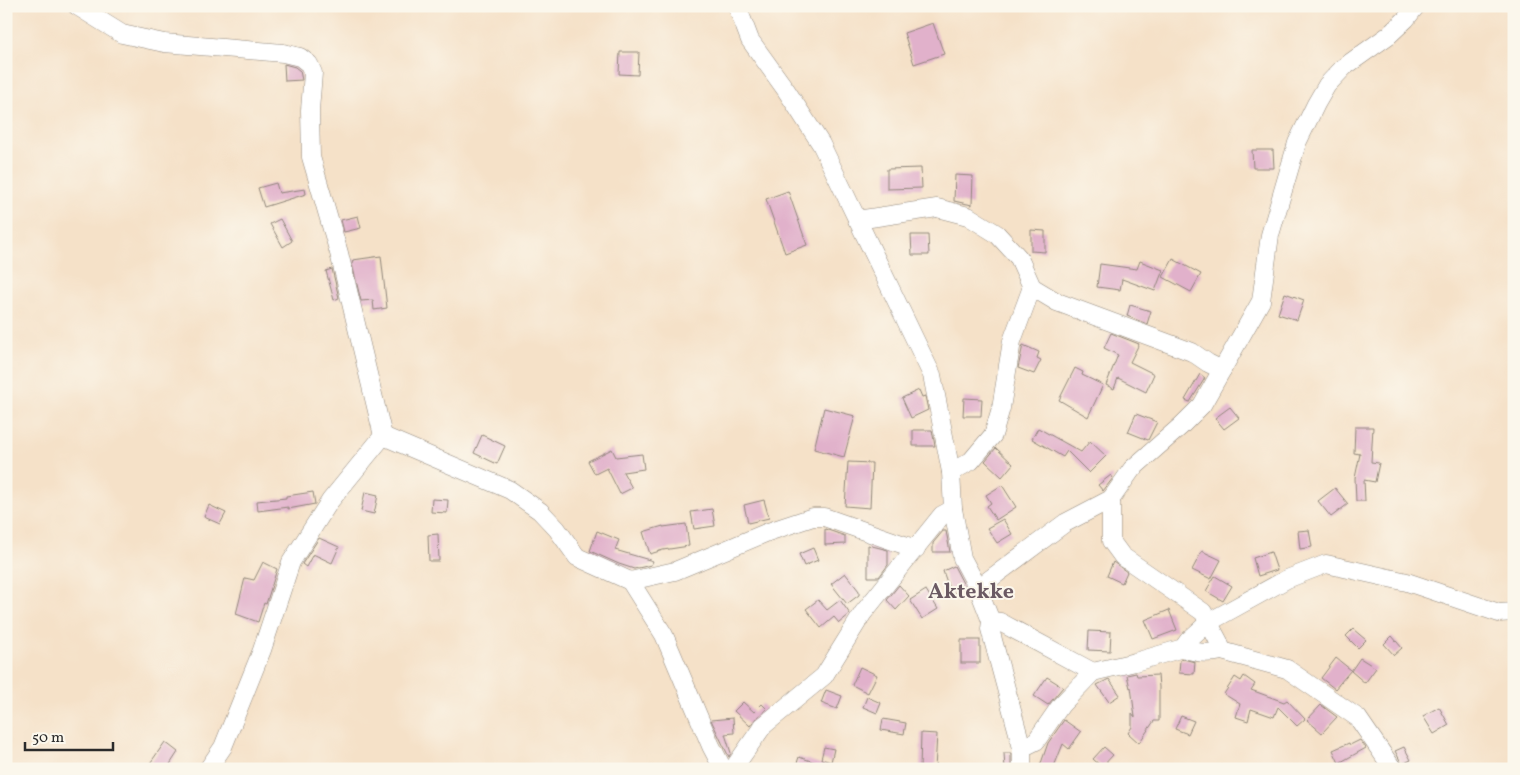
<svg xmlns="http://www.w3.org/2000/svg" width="1520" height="775" viewBox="0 0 1520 775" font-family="Vollkorn,serif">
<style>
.building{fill:#e1b1cb}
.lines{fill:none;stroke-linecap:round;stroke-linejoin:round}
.minor-casing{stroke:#90867a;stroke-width:19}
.minor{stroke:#fff;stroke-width:18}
.labels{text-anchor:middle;stroke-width:4;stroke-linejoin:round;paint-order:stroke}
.quarter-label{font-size:22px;font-weight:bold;fill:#6b5a63;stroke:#fbf7ec}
</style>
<rect width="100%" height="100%" fill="#fbf7ec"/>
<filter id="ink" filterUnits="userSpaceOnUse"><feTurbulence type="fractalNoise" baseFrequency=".02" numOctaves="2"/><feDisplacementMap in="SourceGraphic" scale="10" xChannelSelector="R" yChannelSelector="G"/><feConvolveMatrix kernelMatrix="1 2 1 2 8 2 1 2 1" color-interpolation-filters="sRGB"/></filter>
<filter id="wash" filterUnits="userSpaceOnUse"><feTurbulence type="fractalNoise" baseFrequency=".0096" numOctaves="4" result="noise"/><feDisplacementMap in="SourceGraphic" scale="20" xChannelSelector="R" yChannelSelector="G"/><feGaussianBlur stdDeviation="1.12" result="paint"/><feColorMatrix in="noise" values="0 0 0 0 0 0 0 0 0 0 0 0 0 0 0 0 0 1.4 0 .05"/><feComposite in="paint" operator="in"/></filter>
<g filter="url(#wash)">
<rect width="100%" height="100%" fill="#f5e1c8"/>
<g id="blocks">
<g class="building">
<polygon points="933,23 944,54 914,64 904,33"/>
<polygon points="620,52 639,52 638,75 619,74"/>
<polygon points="284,64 295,67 300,71 302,80 285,81"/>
<polygon points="1252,150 1273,150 1274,168 1253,168"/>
<polygon points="921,168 922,188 887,189 887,169"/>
<polygon points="955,175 973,176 972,205 954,201"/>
<polygon points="276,183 279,193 305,189 306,194 264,207 258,188"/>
<polygon points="788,191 807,245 785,253 766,199"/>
<polygon points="358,216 361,228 344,232 341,220"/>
<polygon points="280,219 292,241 283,247 270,224"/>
<polygon points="1031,230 1045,231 1045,252 1031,251"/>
<polygon points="911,235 928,235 929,255 912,255"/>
<polygon points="381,256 387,308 374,310 373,300 361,301 352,264 353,260"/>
<polygon points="1173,259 1201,274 1191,292 1163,277"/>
<polygon points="1140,261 1163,270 1155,291 1122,279 1120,290 1097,287 1100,264 1137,269"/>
<polygon points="332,269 339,298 334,300 326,271"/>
<polygon points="1285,293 1304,300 1297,320 1278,314"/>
<polygon points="1130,305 1151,311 1147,324 1127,316"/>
<polygon points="1111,333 1139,344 1130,362 1154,374 1146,392 1118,378 1114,389 1106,385 1118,355 1104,348"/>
<polygon points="1023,345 1039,352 1037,358 1041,360 1034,374 1018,368"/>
<polygon points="1075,368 1083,372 1082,375 1103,385 1088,417 1059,400"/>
<polygon points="1200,374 1205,378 1190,402 1185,400"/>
<polygon points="919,390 922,397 925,396 928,410 911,418 902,398"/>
<polygon points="964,398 982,399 981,416 963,416"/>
<polygon points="1230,407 1239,418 1224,429 1215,418"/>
<polygon points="824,408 855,416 844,457 814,449"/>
<polygon points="1136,414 1157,422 1148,440 1128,432"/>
<polygon points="1355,427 1373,427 1371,462 1379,463 1375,482 1364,480 1365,501 1356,501 1355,478 1360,454 1354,453"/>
<polygon points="1038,428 1081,452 1090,441 1106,456 1089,473 1067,451 1063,457 1032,439"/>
<polygon points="913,430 932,430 935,446 913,446"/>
<polygon points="482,435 505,446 497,464 474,453"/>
<polygon points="996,448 1013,464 1002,477 985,461"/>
<polygon points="612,449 616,457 642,454 644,469 623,472 632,488 620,494 607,468 595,474 588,461"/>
<polygon points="848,462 872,463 870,508 845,506"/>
<polygon points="1111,475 1113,478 1103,491 1098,485"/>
<polygon points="1002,485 1016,507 996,520 987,506 991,503 986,495"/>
<polygon points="1335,488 1348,504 1331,517 1318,501"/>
<polygon points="313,492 315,504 288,509 288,507 258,511 257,501 286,498 286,496"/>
<polygon points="365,492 378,495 374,514 361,511"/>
<polygon points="432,499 448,500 447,513 431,512"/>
<polygon points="764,500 769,518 748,523 744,505"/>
<polygon points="209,505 226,513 220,524 204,517"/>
<polygon points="712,509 715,526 694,529 691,512"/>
<polygon points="1003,519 1012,534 997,543 987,528"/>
<polygon points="686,524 689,546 663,550 650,554 643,532 663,526 663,527"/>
<polygon points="825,529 845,536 845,544 825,545"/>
<polygon points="1309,530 1312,547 1300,549 1298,531"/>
<polygon points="597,531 619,540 615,550 653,561 651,565 634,569 619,564 590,551"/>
<polygon points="943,531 946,531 950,552 933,552 933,543"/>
<polygon points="438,534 439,561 429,561 428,535"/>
<polygon points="319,538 339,547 332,563 313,554 306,567 302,564"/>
<polygon points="868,545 888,550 888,565 879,577 868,577"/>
<polygon points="813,548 818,560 804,566 799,554"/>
<polygon points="1202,551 1221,560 1211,579 1192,570"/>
<polygon points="1271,552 1277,570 1258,576 1253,558"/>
<polygon points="263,562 277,569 266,604 264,603 258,622 236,614 245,578 254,580"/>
<polygon points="1113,562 1127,572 1122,583 1107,576"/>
<polygon points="954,566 966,589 951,594 943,571"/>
<polygon points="845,573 859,591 859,595 847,604 831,584"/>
<polygon points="1215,576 1232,586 1223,601 1206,591"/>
<polygon points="899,585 909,596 896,610 887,600"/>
<polygon points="926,590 938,609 922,619 910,600"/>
<polygon points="818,600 827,610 840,600 850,614 839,623 834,617 821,628 806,609"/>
<polygon points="1169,610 1177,630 1153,639 1145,620"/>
<polygon points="1353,629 1366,640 1358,648 1346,636"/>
<polygon points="1089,631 1111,632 1110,651 1088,650"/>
<polygon points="1392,636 1402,648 1394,655 1384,644"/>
<rect x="961" y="640" width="19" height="23"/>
<polygon points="1336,658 1351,670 1335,689 1321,678"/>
<polygon points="1360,658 1376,668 1365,683 1351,671"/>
<polygon points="1183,659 1195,662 1194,674 1179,673 1180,660"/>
<polygon points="860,667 877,675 868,693 852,685"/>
<polygon points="1136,673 1137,676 1158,675 1159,687 1159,721 1154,721 1139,743 1128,733 1132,727 1132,713 1135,717 1131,687 1130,688 1127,675"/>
<polygon points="1244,676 1255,684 1251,690 1284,702 1287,700 1305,719 1297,726 1278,707 1274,717 1251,709 1248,721 1236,717 1240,704 1224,694 1235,677 1241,681"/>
<polygon points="1047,677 1063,687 1048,705 1034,696"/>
<polygon points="1109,679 1120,695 1109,702 1097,685"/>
<polygon points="826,690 842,696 837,709 821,703"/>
<polygon points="867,697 881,703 877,713 863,707"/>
<polygon points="743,702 754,712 762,704 767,709 756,718 750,726 734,711"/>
<polygon points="1321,705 1337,717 1322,733 1307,720"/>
<polygon points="1439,707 1449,725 1434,734 1423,716"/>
<polygon points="1181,716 1194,721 1188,734 1175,729"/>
<polygon points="733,718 734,733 725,734 731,753 729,757 711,720"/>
<polygon points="883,719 906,723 904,734 881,730"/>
<polygon points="1064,720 1081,732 1069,749 1063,744 1053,769 1039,769 1048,743"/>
<polygon points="921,733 937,734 935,769 920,769"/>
<polygon points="1360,740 1366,748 1339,763 1333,750 1349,743 1350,745"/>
<polygon points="165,742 178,752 167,769 146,769"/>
<polygon points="824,747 834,749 831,762 821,759"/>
<polygon points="1104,747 1113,755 1102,767 1093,759"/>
<polygon points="1404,747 1411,760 1402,764 1395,751"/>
<polygon points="1004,753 1011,753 1011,769 1005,769"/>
<polygon points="799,757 829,767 828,769 795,769"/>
</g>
</g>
</g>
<g filter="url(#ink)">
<use href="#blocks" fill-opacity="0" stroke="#90867a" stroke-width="1"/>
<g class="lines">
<g class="minor-casing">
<g id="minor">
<polyline points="77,6 122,34 164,43 283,53 300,57 309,64 313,73 310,110 311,157 339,253 383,436"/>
<polyline points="737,6 750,40 786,90 821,144 932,375 951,472 953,509 962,558 978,588 991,621 990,629 1022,748 1022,769"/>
<polyline points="857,220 937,208 968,216 997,234 1019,258 1032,287 1057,302 1192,352 1208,363 1222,370"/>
<polyline points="383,436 510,490 540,511 557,529 577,557 630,581 664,635 711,746 723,769"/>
<polyline points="951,472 971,461 993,435 1001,408 1012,341 1032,287"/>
<polyline points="1111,499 1111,541 1122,556 1203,612 1219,642 1222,651"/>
<polyline points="630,581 675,571 768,532 813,517 824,517 916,549"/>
<polyline points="978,588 1065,523 1111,499 1132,469 1181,426 1202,405 1261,301 1270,235 1297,143 1316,104 1327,85 1344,67 1389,35 1406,19 1416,6"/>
<polyline points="991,621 1000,622 1093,672"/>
<path d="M 1183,648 C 1195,653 1209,654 1222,651 L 1287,669 L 1358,718 L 1393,769"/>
<polyline points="1022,748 1036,741 1061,705 1093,672 1135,662 1183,648 1188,641 1209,622 1287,579 1326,564 1407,582 1499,613 1514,612"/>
<polyline points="208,769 223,747 262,650 291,562 330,501 383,436"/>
<polyline points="733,769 763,726 824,676 863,613 942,515 953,509"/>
</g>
</g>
<use href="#minor" class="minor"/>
</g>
</g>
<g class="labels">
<g class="quarter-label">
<text x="971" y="598">Aktekke</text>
</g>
</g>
<rect width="1520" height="775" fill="none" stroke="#fbf7ec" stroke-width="25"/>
<path d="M25 742v8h88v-8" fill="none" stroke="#2b2b2b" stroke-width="2.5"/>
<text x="32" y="742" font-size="15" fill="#2b2b2b" stroke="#fbf7ec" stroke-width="4" paint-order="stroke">50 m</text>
</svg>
